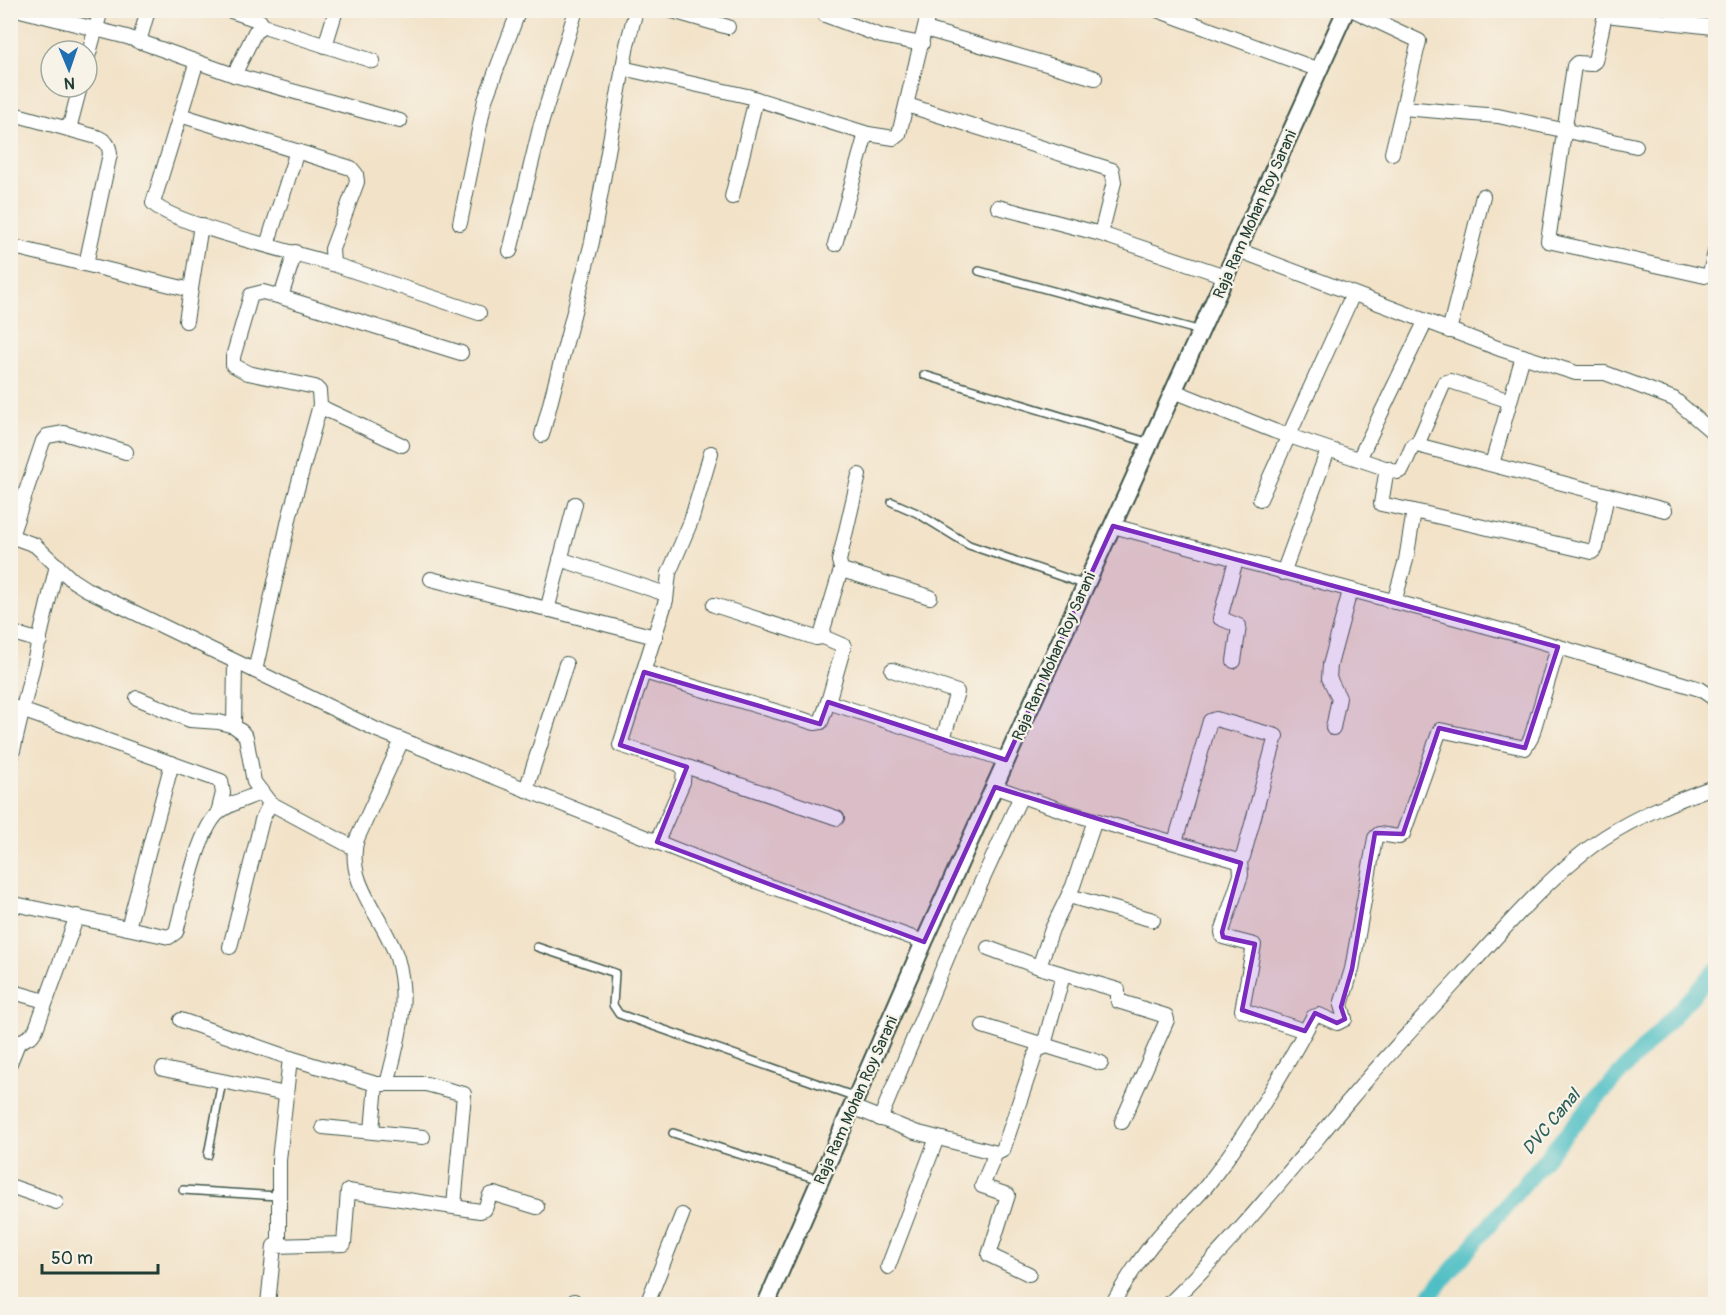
<svg xmlns="http://www.w3.org/2000/svg" width="1726" height="1315" viewBox="0 0 1726 1315" font-family="Pangolin,sans-serif">
<style>
.lines{fill:none;stroke-linecap:round;stroke-linejoin:round}
.canal{stroke:#50bfc5;stroke-width:16}
.service-casing{stroke:#3f564a;stroke-width:10}
.minor-casing{stroke:#3f564a;stroke-width:16}
.tertiary-casing{stroke:#3f564a;stroke-width:20}
.service{stroke:#fff;stroke-width:7}
.minor{stroke:#fff;stroke-width:14}
.tertiary{stroke:#fff;stroke-width:16}
.marked{fill:#7b2cbf;fill-opacity:0.2;stroke:#7b2cbf;stroke-width:4.5;stroke-linejoin:round}
.labels{text-anchor:middle;stroke-width:4.5;stroke-linejoin:round;paint-order:stroke}
.street-label{font-size:16px;fill:#1f3d34;stroke:#f7f3e8}
.water-label{font-size:18px;font-style:italic;fill:#2b5e58;stroke:#f7f3e8}
</style>
<rect width="100%" height="100%" fill="#f7f3e8"/>
<filter id="ink" filterUnits="userSpaceOnUse"><feTurbulence type="fractalNoise" baseFrequency=".0167" numOctaves="2"/><feDisplacementMap in="SourceGraphic" scale="12" xChannelSelector="R" yChannelSelector="G"/><feConvolveMatrix kernelMatrix="1 2 1 2 8 2 1 2 1" color-interpolation-filters="sRGB"/></filter>
<filter id="wash" filterUnits="userSpaceOnUse"><feTurbulence type="fractalNoise" baseFrequency=".008" numOctaves="4" result="noise"/><feDisplacementMap in="SourceGraphic" scale="24" xChannelSelector="R" yChannelSelector="G"/><feGaussianBlur stdDeviation="1.35" result="paint"/><feColorMatrix in="noise" values="0 0 0 0 0 0 0 0 0 0 0 0 0 0 0 0 0 1.4 0 .05"/><feComposite in="paint" operator="in"/></filter>
<g filter="url(#wash)">
<rect width="100%" height="100%" fill="#f2e2c8"/>
<g class="lines">
<polyline class="canal" points="1423,1304 1589,1107 1716,970"/>
</g>
</g>
<g filter="url(#ink)">
<g class="lines">
<g class="service-casing">
<g id="service">
<polyline points="979,271 1201,331"/>
<polyline points="924,375 1150,443"/>
<polyline points="892,502 917,513 969,545 1086,585"/>
<polyline points="537,947 615,973 613,1005 619,1014 856,1097"/>
<polyline points="673,1133 820,1180"/>
<polyline points="208,1155 222,1081"/>
<polyline points="183,1190 277,1196"/>
</g>
</g>
<g class="minor-casing">
<g id="minor">
<polyline points="20,10 127,37 234,75 400,121"/>
<polyline points="228,10 260,21"/>
<polyline points="669,10 728,27"/>
<polyline points="1157,10 1319,70"/>
<polyline points="1353,10 1419,41 1392,153"/>
<polyline points="1606,10 1595,61 1591,64 1577,63 1574,66 1548,241 1705,276 1710,273 1716,248"/>
<polyline points="825,15 881,36 922,44"/>
<polyline points="1605,15 1713,27"/>
<polyline points="925,29 1095,78"/>
<polyline points="139,42 148,10"/>
<polyline points="325,46 336,10"/>
<polyline points="87,60 101,10"/>
<path d="M 196,64 L 153,203 C 172,224 298,253 333,264"/>
<polyline points="622,68 747,96 868,134"/>
<polyline points="234,75 255,32 264,26 373,61"/>
<polyline points="907,105 1112,170 1114,182 1101,234"/>
<polyline points="1403,108 1498,116 1636,146"/>
<path d="M 10,113 L 97,137 C 106,141 109,144 110,154 L 86,264"/>
<polyline points="180,115 351,168 356,174 357,182 332,249 333,264 479,313"/>
<polyline points="69,129 80,87"/>
<polyline points="732,197 756,99"/>
<polyline points="998,207 1101,234 1225,276"/>
<polyline points="460,223 485,100 519,10"/>
<polyline points="835,244 865,137 868,134 894,138 899,134 929,10"/>
<polyline points="267,245 297,151"/>
<polyline points="10,246 191,290"/>
<polyline points="1238,250 1500,349 1576,373 1605,373 1674,399 1716,435"/>
<polyline points="510,251 541,124 576,10"/>
<polyline points="281,297 295,252"/>
<polyline points="186,321 201,225"/>
<polyline points="1449,331 1483,196"/>
<polyline points="1174,391 1274,431 1397,472 1402,470 1413,445 1417,445 1665,510"/>
<polyline points="542,435 592,242 627,45 636,10"/>
<polyline points="402,445 325,409 320,405 319,391 315,387 248,373 233,365 233,357 251,295 263,292 281,297 461,353"/>
<polyline points="1417,445 1444,383 1450,381 1510,401"/>
<polyline points="1359,459 1425,322"/>
<polyline points="1492,464 1523,356"/>
<polyline points="1387,468 1381,504 1414,511"/>
<polyline points="1260,499 1353,294"/>
<polyline points="1113,526 1519,635 1700,689 1712,697 1716,703"/>
<polyline points="10,536 35,545 72,580 86,589 377,730 742,876 924,942"/>
<polyline points="11,536 43,441 47,436 64,433 126,452"/>
<polyline points="560,559 666,594"/>
<polyline points="842,572 839,561 859,475"/>
<polyline points="1283,573 1328,450"/>
<polyline points="431,579 655,637"/>
<polyline points="1394,602 1406,560 1414,511 1592,552 1596,548 1607,495"/>
<polyline points="714,605 816,638 822,637"/>
<polyline points="547,610 575,504"/>
<polyline points="10,632 40,641"/>
<polyline points="1234,661 1239,626 1220,618 1236,560"/>
<polyline points="892,670 957,692 943,739"/>
<polyline points="255,671 290,515 320,405"/>
<polyline points="644,672 815,723 821,722 828,702 1006,760"/>
<polyline points="137,698 190,720 219,722 234,726 242,732 246,737 254,782 270,803 354,848"/>
<polyline points="828,702 844,646 821,636 840,573 845,571 930,597"/>
<polyline points="10,706 221,781 223,793 218,813"/>
<polyline points="234,726 235,662"/>
<polyline points="1333,728 1339,698 1329,678 1330,665 1350,591"/>
<polyline points="10,763 57,565"/>
<polyline points="679,764 837,818"/>
<polyline points="995,787 1070,813 1238,861 1243,857 1276,736 1216,719 1210,721 1175,842"/>
<polyline points="526,790 566,664"/>
<polyline points="1095,820 1073,886 1052,929 1039,967 1118,990 1118,1001 1166,1016 1167,1020 1122,1122"/>
<polyline points="657,842 683,782 684,769 679,764 620,745 666,600 669,573 691,521 711,453"/>
<polyline points="1240,860 1241,875 1222,932 1223,937 1254,945 1242,1010 1305,1031"/>
<polyline points="1069,896 1153,920"/>
<path d="M 10,903 L 169,937 L 176,932 C 184,903 197,833 218,813 C 229,803 246,799 260,793"/>
<polyline points="128,928 172,763"/>
<polyline points="230,947 262,820 270,803"/>
<polyline points="988,948 1039,967"/>
<polyline points="10,991 45,1001"/>
<polyline points="181,1020 290,1058 376,1084 426,1084 464,1094 454,1206"/>
<polyline points="983,1026 1047,1046"/>
<polyline points="1044,1045 1063,975"/>
<polyline points="10,1063 18,1043 32,1035 36,1029 77,916"/>
<polyline points="163,1069 286,1094"/>
<path d="M 387,1084 C 398,1042 410,1001 397,958 C 385,919 344,882 357,839 L 402,740"/>
<polyline points="852,1107 915,1132 993,1152 995,1155 982,1186 1008,1195 989,1255 1029,1274"/>
<polyline points="880,1119 952,946 1021,796"/>
<polyline points="323,1127 423,1137"/>
<polyline points="372,1131 376,1084"/>
<polyline points="995,1154 1003,1150 1037,1050 1047,1046 1101,1063"/>
<polyline points="10,1186 56,1202"/>
<polyline points="279,1245 279,1160 290,1058"/>
<polyline points="888,1267 937,1138"/>
<polyline points="268,1304 274,1246 344,1244 348,1191 480,1211 485,1209 490,1195 494,1194 537,1207"/>
<polyline points="572,1304 574,1301"/>
<polyline points="647,1304 682,1215"/>
<path d="M 1112,1304 C 1126,1281 1140,1258 1158,1237 C 1174,1218 1193,1203 1208,1184 C 1249,1131 1282,1075 1313,1017 L 1319,1015 L 1337,1023 L 1345,1019 L 1341,1005 L 1352,969 L 1375,838 L 1379,834 L 1399,837 L 1403,834 L 1440,730 L 1525,748 L 1531,738 L 1558,647"/>
<path d="M 1169,1304 C 1235,1240 1292,1168 1352,1097 C 1387,1055 1425,1016 1461,976 C 1502,931 1554,870 1605,837 C 1639,815 1677,800 1716,786"/>
</g>
</g>
<g class="tertiary-casing">
<polyline id="tertiary" points="766,1304 924,942 1346,10"/>
</g>
<use href="#service" class="service"/>
<use href="#minor" class="minor"/>
<use href="#tertiary" class="tertiary"/>
</g>
</g>
<path class="marked" d="M 1113,526 L 1558,647 L 1525,748 L 1439,728 L 1403,834 L 1375,833 L 1352,969 L 1341,1007 L 1345,1019 L 1337,1023 L 1315,1013 L 1305,1031 L 1242,1010 L 1255,944 L 1223,937 L 1222,932 L 1241,863 L 995,787 L 924,942 L 657,842 L 687,767 L 620,745 L 644,672 L 820,724 L 828,702 L 1006,760 Z"/>
<g class="labels">
<g class="street-label">
<text transform="translate(1254 214) rotate(-66)" y="6">Raja Ram Mohan Roy Sarani</text>
<text transform="translate(1053 656) rotate(-66)" y="6">Raja Ram Mohan Roy Sarani</text>
<text transform="translate(855 1100) rotate(-66)" y="6">Raja Ram Mohan Roy Sarani</text>
</g>
<g class="water-label">
<text transform="translate(1551 1122) rotate(-50)" y="6">DVC Canal</text>
</g>
</g>
<rect width="1726" height="1315" fill="none" stroke="#f7f3e8" stroke-width="36"/>
<g transform="translate(69 69) rotate(178)"><circle r="28" fill="#f7f3e8" stroke="#a1aaa0" stroke-width="1.5"/>
<path d="M0-4.5L10 22L0 15L-10 22Z" fill="#1f6fb2"/>
<text y="-9" font-size="16" font-weight="bold" text-anchor="middle" fill="#1f3d34">N</text>
</g>
<path d="M42 1264v9h116v-9" fill="none" stroke="#1f3d34" stroke-width="3"/>
<text x="51" y="1264" font-size="18" fill="#1f3d34" stroke="#f7f3e8" stroke-width="4.5" paint-order="stroke">50 m</text>
</svg>
